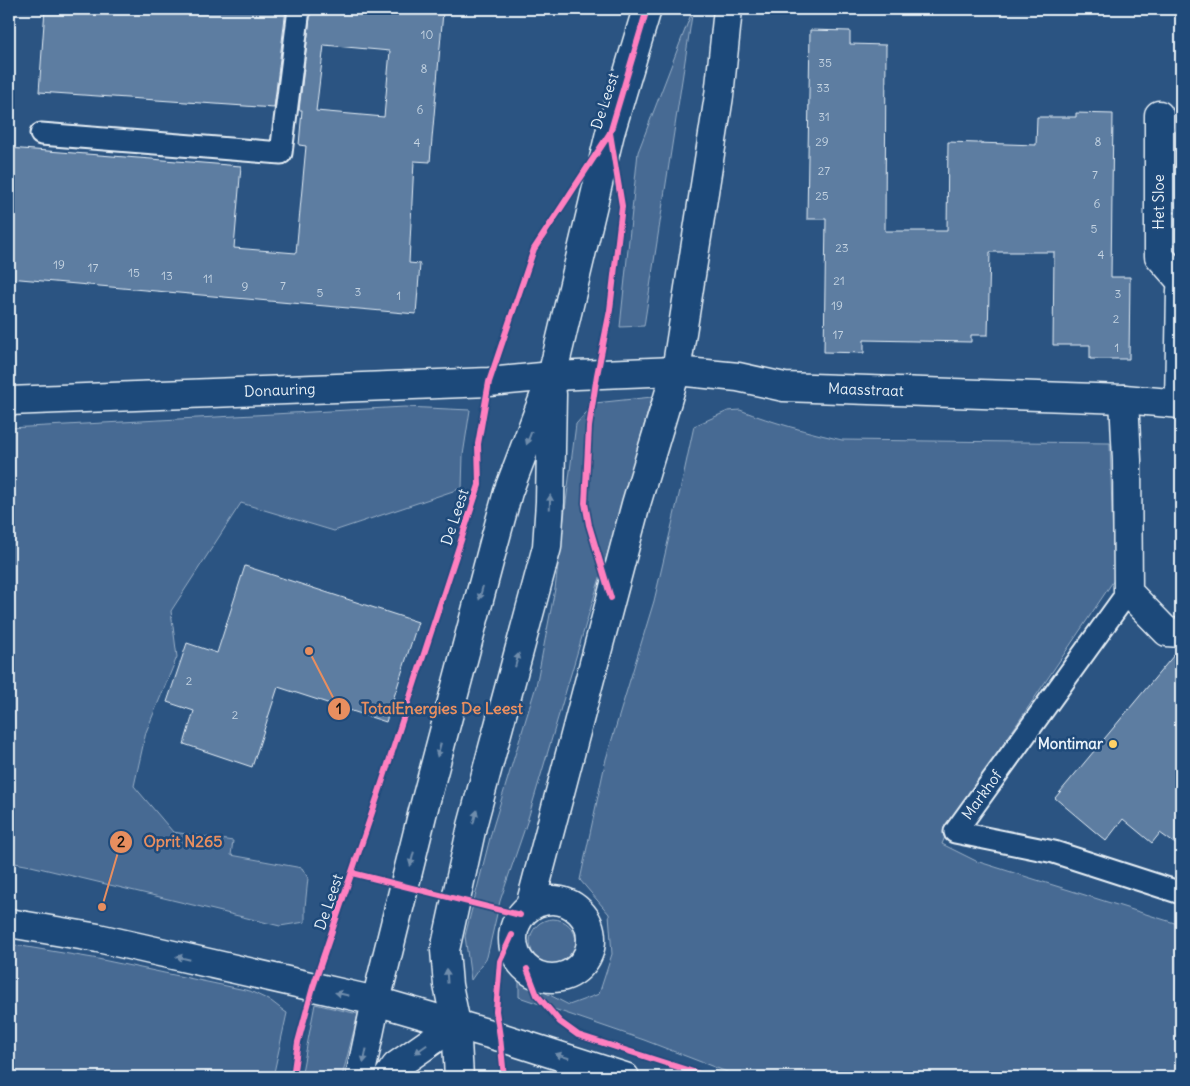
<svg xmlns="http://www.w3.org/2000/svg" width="1190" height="1086" viewBox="0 0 1190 1086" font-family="Delius,sans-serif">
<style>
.green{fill:#476b93;stroke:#98aec6}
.building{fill:#5d7da1;stroke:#e8f1f8;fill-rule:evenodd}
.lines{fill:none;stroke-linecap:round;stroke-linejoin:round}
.service-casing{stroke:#e8f1f8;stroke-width:25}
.minor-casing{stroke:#e8f1f8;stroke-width:31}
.tertiary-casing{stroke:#e8f1f8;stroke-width:31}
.secondary-casing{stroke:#e8f1f8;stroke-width:31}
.service{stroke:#1f4a7a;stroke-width:21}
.minor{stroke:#1f4a7a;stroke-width:28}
.tertiary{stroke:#1f4a7a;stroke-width:28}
.secondary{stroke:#1f4a7a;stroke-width:28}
.cycleway-casing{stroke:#1f4a7a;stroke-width:9}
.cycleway{stroke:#ff80c0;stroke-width:6}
.oneway{fill:#6f8dac}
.poi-dot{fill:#ffd166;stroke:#1f4a7a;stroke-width:2}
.labels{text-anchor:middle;stroke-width:5;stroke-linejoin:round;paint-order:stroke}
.number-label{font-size:12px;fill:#c5d4e2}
.street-label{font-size:15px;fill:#e8f1f8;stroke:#1f4a7a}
.poi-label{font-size:15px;font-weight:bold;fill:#e8f1f8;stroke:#1f4a7a;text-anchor:end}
.leader{fill:none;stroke:#e88e5f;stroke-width:2}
.callout-dot{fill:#e88e5f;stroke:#1f4a7a;stroke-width:2}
.mark-label{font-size:15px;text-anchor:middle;font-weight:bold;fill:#111}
.callout-label{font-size:16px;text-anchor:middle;font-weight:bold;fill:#e88e5f;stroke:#1f4a7a;stroke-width:5;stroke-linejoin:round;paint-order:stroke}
</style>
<rect width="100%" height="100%" fill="#2b5482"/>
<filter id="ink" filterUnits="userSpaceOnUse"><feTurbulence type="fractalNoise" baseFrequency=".02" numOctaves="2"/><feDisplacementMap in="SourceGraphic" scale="10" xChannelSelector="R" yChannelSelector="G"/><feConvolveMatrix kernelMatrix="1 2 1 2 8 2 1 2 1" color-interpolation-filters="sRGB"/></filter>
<g filter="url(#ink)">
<g class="green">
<polygon points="693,9 644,326 620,327 638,152"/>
<polygon points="652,397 615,529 587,620 527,822 500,901 487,957 471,980 465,936 492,830 536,686 555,589 576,424 595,403"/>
<polygon points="405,407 470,410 463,455 462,488 334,531 241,503 171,611 177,657 146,732 134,786 173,832 233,841 231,855 302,868 308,878 305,907 305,922 280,926 31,866 9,862 9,428"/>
<path d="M 740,410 C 774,423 807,432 842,440 L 1110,443 L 1114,580 L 951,822 L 942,844 L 976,861 L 1181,925 L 1181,1077 L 740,1077 L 644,1040 L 519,997 L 519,960 L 540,990 L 569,1005 L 599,994 L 612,954 L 609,914 L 580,880 L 606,759 L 654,601 L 682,482 L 694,426 L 728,411 Z"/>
<circle cx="553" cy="942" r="23"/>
<polygon points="9,944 93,958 250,991 271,1001 284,1011 287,1013 273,1077 9,1077"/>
<polygon points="315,1004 358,1014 342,1077 301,1077"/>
</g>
<g class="building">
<polygon points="45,9 286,9 274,108 39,92"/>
<path d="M 311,9 L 338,9 L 393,14 L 394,9 L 408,9 L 443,12 L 430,162 L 414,161 L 409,263 L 420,264 L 416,314 L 9,278 L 9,148 L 241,166 L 234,248 L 296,253 L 306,146 L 299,145 L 302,110 L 299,110 ZM 324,45 L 390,51 L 384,117 L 316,111 Z"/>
<polygon points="810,30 850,31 850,44 886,45 885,231 947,231 948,142 1036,145 1037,117 1076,117 1076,113 1113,114 1111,277 1130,277 1129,359 1090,359 1090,345 1053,345 1054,252 990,252 988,335 971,335 971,342 864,340 864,353 824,352 826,219 807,219"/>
<polygon points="245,566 418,622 386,722 278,687 252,767 184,744 194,711 167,702 187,643 217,653"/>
<polygon points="1181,648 1181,848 1160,833 1152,843 1123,819 1106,841 1055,798 1179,649"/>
</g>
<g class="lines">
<g class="service-casing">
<g id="service">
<polyline points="41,134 281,153 299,9"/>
<polyline points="1128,592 955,832 1054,852 1181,893"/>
</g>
</g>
<g class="minor-casing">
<g id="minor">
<polyline points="1159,115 1159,256 1181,281"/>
<polyline points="1124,399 1127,460 1128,592 1167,632 1181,633"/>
<path id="s1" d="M 9,401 L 489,382 L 552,376 L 676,371 L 738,377 L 784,387 L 1124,399 L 1181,404"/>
<polyline points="1179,404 1181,290"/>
<circle cx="552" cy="939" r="39"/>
<polyline points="530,906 636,504 676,371 719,96 728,9"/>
</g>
</g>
<g class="tertiary-casing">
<g id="tertiary">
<polyline points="456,1024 448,985 445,950 472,826 547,547 550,502 552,394"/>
<polyline points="360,1077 376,1001 423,811 494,543 508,492 552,376 610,133 647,9"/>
</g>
</g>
<g class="secondary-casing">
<g id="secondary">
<polyline points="9,923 98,938 376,1001 500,1037 625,1077"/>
<polyline points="456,1024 459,1077"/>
<polyline points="388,1077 396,1066 456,1024"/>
</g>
</g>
<use href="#service" class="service"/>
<use href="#minor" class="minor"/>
<use href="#tertiary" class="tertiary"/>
<use href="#secondary" class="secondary"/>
<g class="cycleway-casing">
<g id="cycleway">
<polyline points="610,133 622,206 610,310 597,375 589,427 585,503 589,525 611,598"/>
<polyline points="352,873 520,915"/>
<polyline points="527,969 537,995 560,1022 578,1035 709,1077"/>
<polyline points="293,1077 298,1042 313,987 379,792 479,485 478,444 489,382 534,249 610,133 647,9"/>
<polyline points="504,1077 500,1037 496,1011 500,961 512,935"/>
</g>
</g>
<use href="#cycleway" class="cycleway"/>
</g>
<defs><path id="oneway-solid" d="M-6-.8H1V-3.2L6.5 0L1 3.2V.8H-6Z" transform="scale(1.25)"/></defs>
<g class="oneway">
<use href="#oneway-solid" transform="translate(529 438) rotate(111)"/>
<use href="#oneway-solid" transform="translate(550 502) rotate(-88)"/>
<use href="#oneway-solid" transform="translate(481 593) rotate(105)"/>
<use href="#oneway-solid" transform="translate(517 660) rotate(-75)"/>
<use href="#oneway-solid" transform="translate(439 750) rotate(105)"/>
<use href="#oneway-solid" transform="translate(475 817) rotate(-75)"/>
<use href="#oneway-solid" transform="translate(412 859) rotate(104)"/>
<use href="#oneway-solid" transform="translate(183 958) rotate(-167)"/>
<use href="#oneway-solid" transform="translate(447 976) rotate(-94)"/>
<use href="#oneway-solid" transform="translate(342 994) rotate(-167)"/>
<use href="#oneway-solid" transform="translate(421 1049) rotate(145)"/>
<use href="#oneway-solid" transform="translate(365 1056) rotate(102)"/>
<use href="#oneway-solid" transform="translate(562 1056) rotate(-163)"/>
</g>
</g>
<circle class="poi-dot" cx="1113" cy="744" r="5"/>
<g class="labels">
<g class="number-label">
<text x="427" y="39">10</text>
<text x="825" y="67">35</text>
<text x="424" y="73">8</text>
<text x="823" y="92">33</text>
<text x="420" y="114">6</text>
<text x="824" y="121">31</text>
<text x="822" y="146">29</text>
<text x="1098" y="146">8</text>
<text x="417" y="147">4</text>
<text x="824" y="175">27</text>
<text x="1095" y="179">7</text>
<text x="822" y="200">25</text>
<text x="1097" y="208">6</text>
<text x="1094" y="233">5</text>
<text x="842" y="252">23</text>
<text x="1101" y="259">4</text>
<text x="59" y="269">19</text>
<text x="93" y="272">17</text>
<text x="134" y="277">15</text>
<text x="167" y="280">13</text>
<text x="208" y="283">11</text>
<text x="839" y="285">21</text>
<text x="283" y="290">7</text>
<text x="245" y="291">9</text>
<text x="358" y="296">3</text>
<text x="320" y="297">5</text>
<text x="1118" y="298">3</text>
<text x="399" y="300">1</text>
<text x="837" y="310">19</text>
<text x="1116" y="323">2</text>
<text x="838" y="339">17</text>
<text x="1117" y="352">1</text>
<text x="189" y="685">2</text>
<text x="235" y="719">2</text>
</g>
<g class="street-label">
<text transform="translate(605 101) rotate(-72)" y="5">De Leest</text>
<text transform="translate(1159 202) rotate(-90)" y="5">Het Sloe</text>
<text dy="5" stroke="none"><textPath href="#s1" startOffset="271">Donauring</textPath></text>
<text dy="5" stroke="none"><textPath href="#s1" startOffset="859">Maasstraat</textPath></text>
<text transform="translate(455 517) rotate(-72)" y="5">De Leest</text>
<text transform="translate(982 795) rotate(-54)" y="5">Markhof</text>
<text transform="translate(329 902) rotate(-71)" y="5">De Leest</text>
</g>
<g class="poi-label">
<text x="1103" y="749">Montimar</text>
</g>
</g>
<path class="leader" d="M309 651L339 709M102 907L121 842"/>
<g class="callout-dot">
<circle cx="309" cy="651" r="5"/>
<circle cx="102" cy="907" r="5"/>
<circle cx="339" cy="709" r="12"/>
<circle cx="121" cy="842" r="12"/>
</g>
<g class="mark-label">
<text x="339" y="714">1</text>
<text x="121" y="847">2</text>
</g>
<g class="callout-label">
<text x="442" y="714">TotalEnergies De Leest</text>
<text x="183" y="847">Oprit N265</text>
</g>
<rect width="1190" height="1086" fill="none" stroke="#1f4a7a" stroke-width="30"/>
<rect x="15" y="15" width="1160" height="1056" fill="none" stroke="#e8f1f8" stroke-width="2" filter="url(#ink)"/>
</svg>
